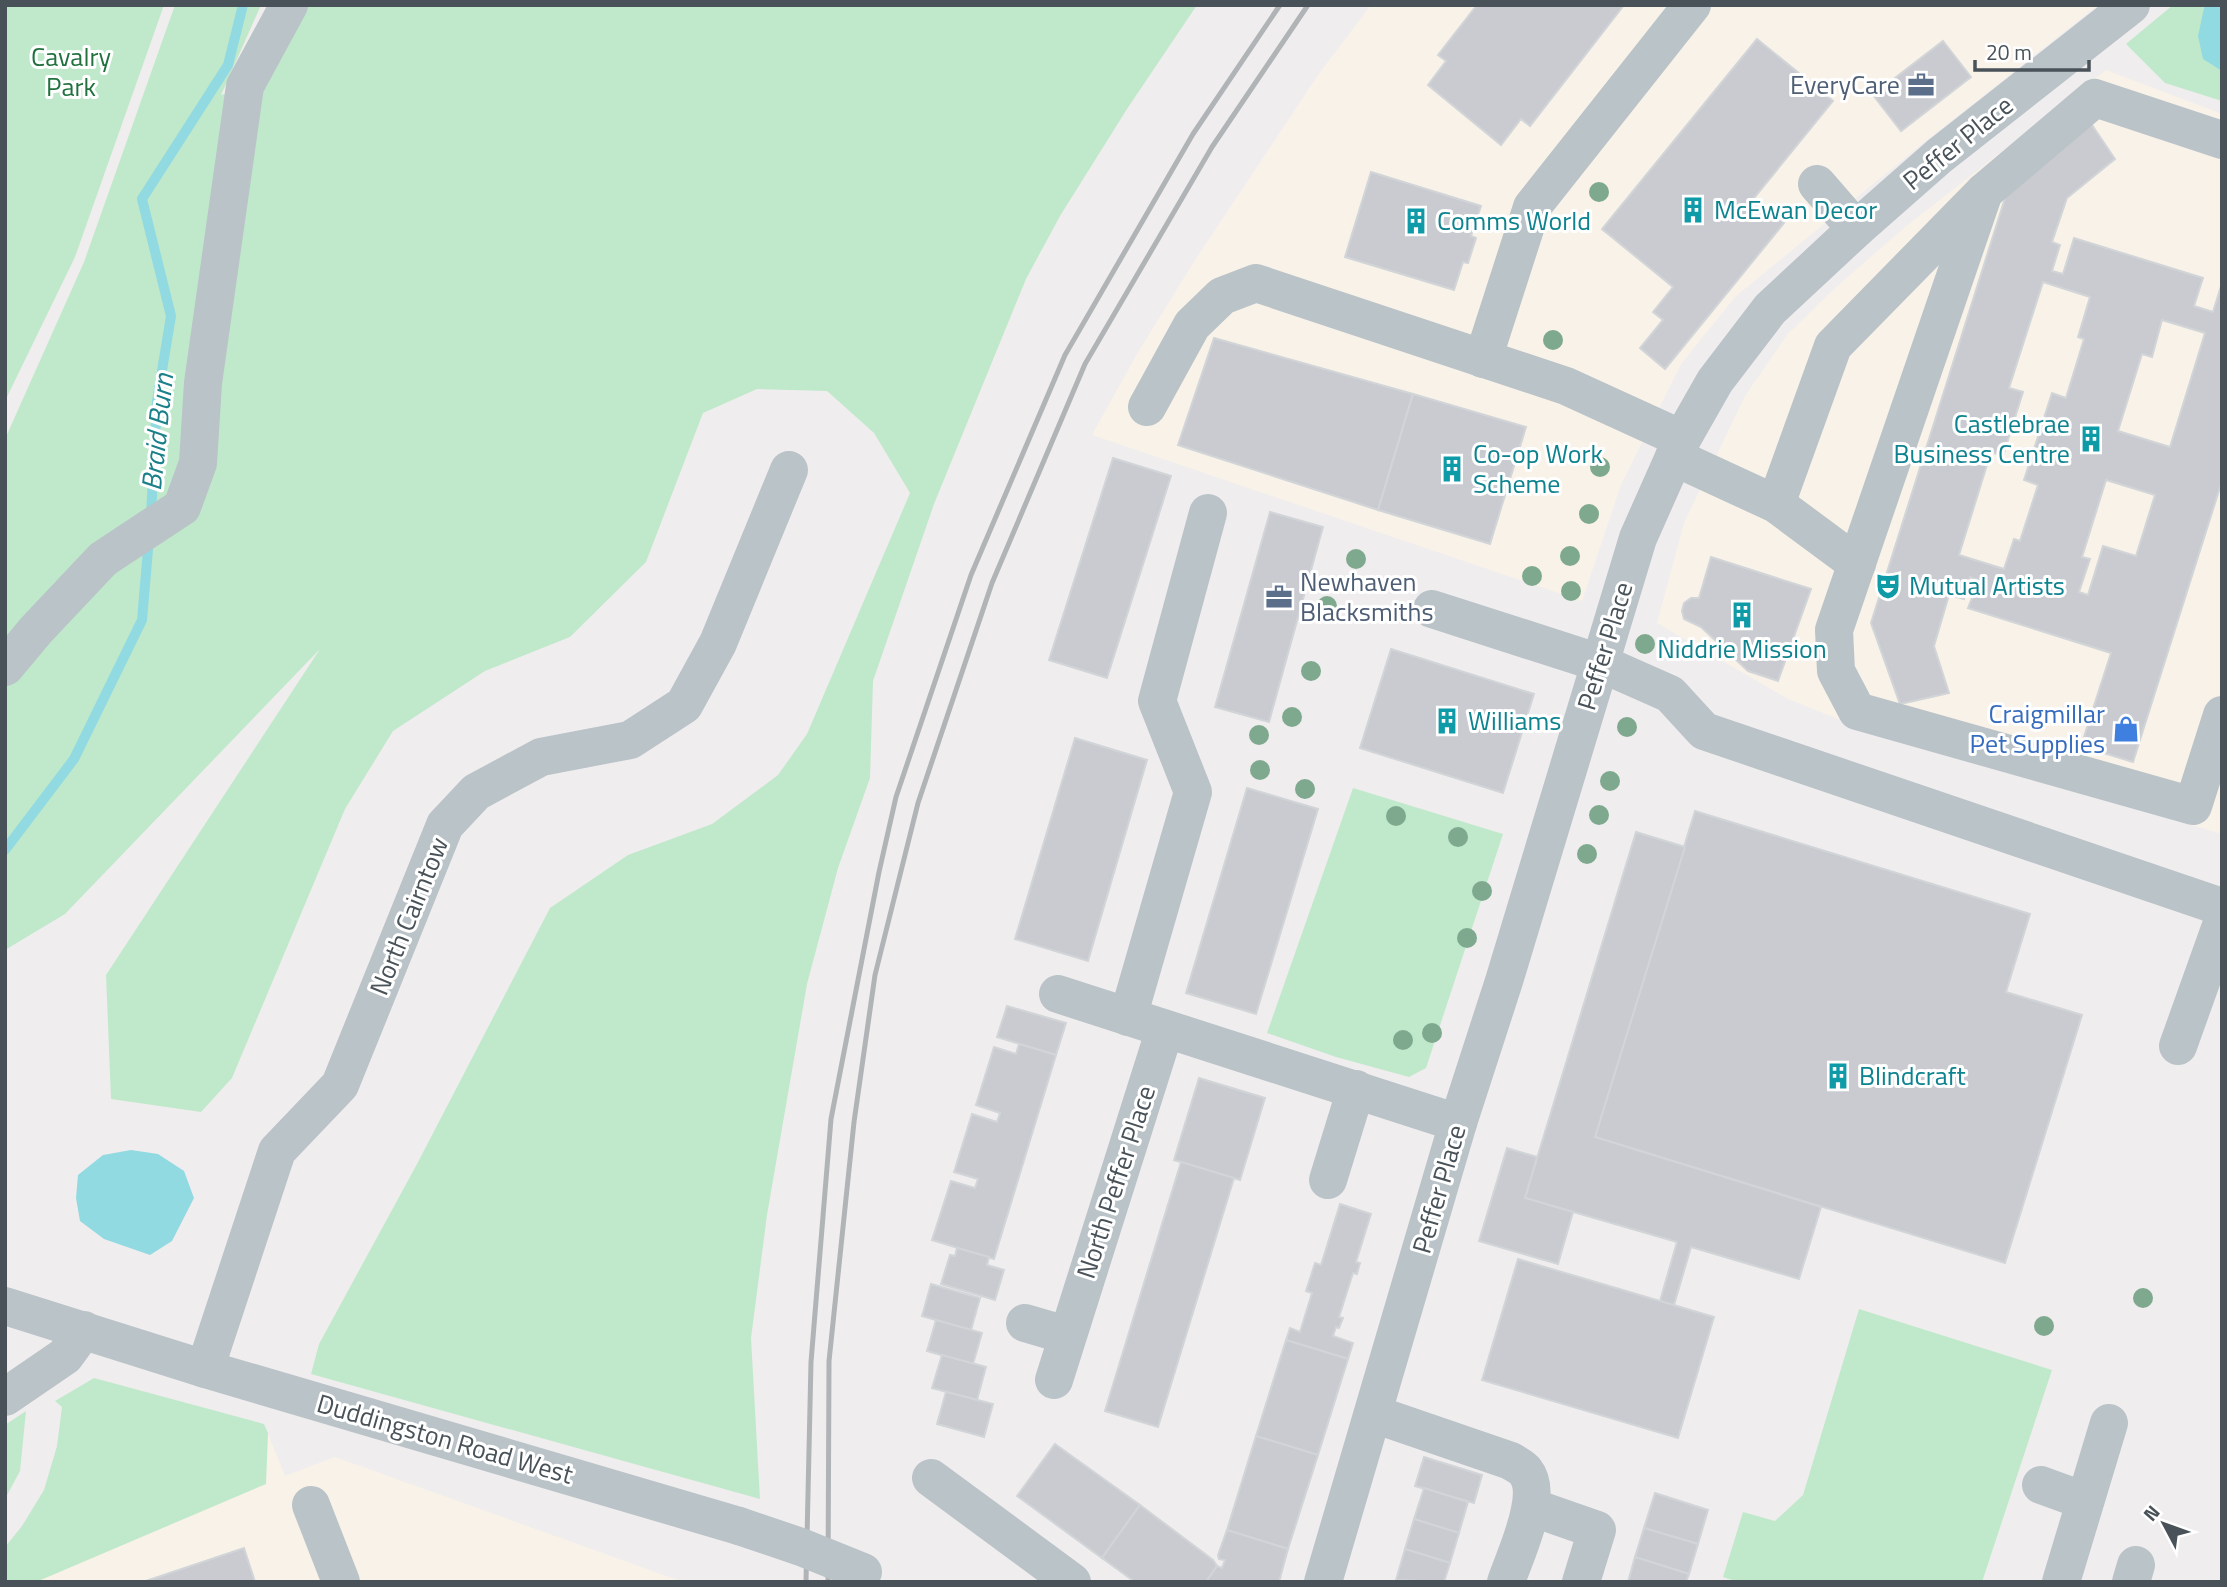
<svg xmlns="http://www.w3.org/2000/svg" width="2227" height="1587" viewBox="0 0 2227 1587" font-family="'Titillium Web',sans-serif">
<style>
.commercial{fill:#f9f2e8}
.green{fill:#c0e9cb}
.water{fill:#92dae1}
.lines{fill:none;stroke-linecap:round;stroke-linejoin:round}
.stream{stroke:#92dae1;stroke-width:10}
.building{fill:#c9cbd0;stroke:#d2d5d8;stroke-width:2;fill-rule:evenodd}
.minor{stroke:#bac3c8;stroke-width:38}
.rail{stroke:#b0b4b7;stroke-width:5}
.minor-bridge{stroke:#bac3c8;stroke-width:38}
.tree{fill:#7ea98e}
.labels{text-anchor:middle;stroke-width:6;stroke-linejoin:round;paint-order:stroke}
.park-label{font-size:26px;fill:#21713f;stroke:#fff}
.service-label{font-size:26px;fill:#4e5e75;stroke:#fff;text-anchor:end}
.street-label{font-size:26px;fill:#485258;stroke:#fff}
.culture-label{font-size:26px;fill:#0d838f;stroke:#fff;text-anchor:start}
.shop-label{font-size:26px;fill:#366cbe;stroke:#fff;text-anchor:end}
.water-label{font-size:28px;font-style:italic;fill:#1b808a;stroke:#fff}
</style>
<rect width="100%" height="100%" fill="#f0edee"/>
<g class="commercial">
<polygon points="1371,5 2098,5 1917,148 1736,296 1681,364 1621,485 1582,601 1092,435 1137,354 1195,260 1318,75"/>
<polygon points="2106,70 2222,114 2222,834 1856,726 1788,699 1657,623 1684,523 1745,396 1787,335 1834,289 1904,228"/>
<polygon points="264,1424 285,1476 335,1457 683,1582 19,1582"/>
</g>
<g class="green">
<polygon points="5,5 164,5 75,257 5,401"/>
<polygon points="175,5 261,5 221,95 261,82 308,5 1197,5 1127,109 1060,216 1026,279 934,504 873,681 870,778 838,868 807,984 767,1215 751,1338 760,1499 311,1374 319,1344 417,1164 550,908 628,855 712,824 778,775 807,734 910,493 874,433 827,391 757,389 703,413 646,562 570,637 485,671 393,731 345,809 232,1078 201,1112 111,1099 106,975 320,649 65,914 5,950 5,439 84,262"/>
<polygon points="2173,5 2222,5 2222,101 2165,83 2126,44"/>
<polygon points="1353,788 1503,834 1426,1068 1409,1077 1336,1057 1267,1033"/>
<polygon points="1859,1309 2052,1370 1982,1582 1738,1582 1723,1577 1743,1512 1775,1521 1803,1495"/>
<polygon points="94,1378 264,1424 268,1433 266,1484 36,1582 5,1582 5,1547 22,1526 44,1490 57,1446 62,1407 55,1401"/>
<polygon points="26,1411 20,1471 5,1499 5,1425"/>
</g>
<g class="water">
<polygon points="2206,5 2222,5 2222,71 2203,59 2198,36 2204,8"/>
<polygon points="131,1150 158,1154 184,1171 194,1198 172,1241 150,1255 104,1239 80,1221 76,1198 78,1175 103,1155"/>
</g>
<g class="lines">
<g class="stream">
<polyline points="151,515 157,401 171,316 142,199 228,65 243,5"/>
<polyline points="5,850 74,759 142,620 149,538"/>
</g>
</g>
<g class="building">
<polygon points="1477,5 1624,5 1530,126 1521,119 1501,145 1428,85 1446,61 1438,55"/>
<polygon points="1757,39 1833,101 1754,198 1784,223 1665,369 1640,348 1663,320 1653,312 1673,287 1602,229"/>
<polygon points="1943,41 1971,77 1901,131 1873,95"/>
<path d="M 2088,119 L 2115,159 L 2067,198 L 2052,242 L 2060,245 L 2052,271 L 2063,274 L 2074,238 L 2203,278 L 2194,306 L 2213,312 L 2222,283 L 2222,481 L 2133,762 L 2081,746 L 2111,653 L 1968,608 L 1979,580 L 1970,577 L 1964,599 L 1949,595 L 1934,646 L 1949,693 L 1900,704 L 1871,623 L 2012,176 ZM 2043,282 L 2090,297 L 2078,337 L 2084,339 L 2066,398 L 2052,393 L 2024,480 L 2038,485 L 2020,541 L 2014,539 L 2004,569 L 1959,555 L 1991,452 L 2003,456 L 2023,392 L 2009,388 ZM 2162,320 L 2205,333 L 2170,447 L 2118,431 L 2142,354 L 2152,357 ZM 2106,480 L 2155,495 L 2136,556 L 2103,546 L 2088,595 L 2079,592 L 2090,559 L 2082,557 Z"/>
<polygon points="1371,172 1481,206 1471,236 1476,238 1468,263 1463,262 1454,290 1345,257"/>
<polygon points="1214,338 1413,394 1378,510 1178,445"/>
<polygon points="1413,394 1526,427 1490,544 1378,510"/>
<polygon points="1113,458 1171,476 1107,678 1049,660"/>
<polygon points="1270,512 1323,527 1269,722 1215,707"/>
<polygon points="1711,557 1811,589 1778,681 1748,671 1701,627 1684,619 1682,611 1684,603 1691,598 1699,598"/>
<polygon points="1391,649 1534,694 1503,793 1360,748"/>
<polygon points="1075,738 1147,760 1088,961 1015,939"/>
<polygon points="1247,788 1318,809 1256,1014 1186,993"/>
<polygon points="1695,811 2030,914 2006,992 2082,1015 2005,1263 1595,1137"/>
<polygon points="1636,832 1685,847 1595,1137 1821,1207 1799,1279 1691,1247 1674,1305 1660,1301 1677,1242 1525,1198"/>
<polygon points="1007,1006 1066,1023 1056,1055 997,1037"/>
<polygon points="1019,1044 1056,1055 994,1259 932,1240 951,1181 975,1188 978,1179 954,1172 972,1114 997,1122 1000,1113 976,1105 994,1047 1016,1054"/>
<polygon points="1199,1078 1265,1098 1240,1180 1174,1160"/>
<polygon points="1507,1148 1537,1157 1525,1198 1573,1212 1558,1264 1479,1241"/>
<polygon points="1181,1162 1234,1178 1158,1427 1105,1411"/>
<polygon points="1340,1204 1371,1214 1356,1262 1360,1263 1357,1274 1353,1273 1339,1317 1343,1318 1339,1328 1336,1327 1333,1336 1353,1343 1348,1359 1286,1340 1290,1328 1300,1332 1312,1293 1306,1291 1315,1263 1321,1265"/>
<polygon points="957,1248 989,1257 987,1265 1004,1270 995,1300 941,1284 950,1255 955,1256"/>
<polygon points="1518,1259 1714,1317 1678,1438 1482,1380"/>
<polygon points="931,1284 980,1298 971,1330 922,1316"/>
<polygon points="936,1320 982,1333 973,1364 927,1351"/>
<polygon points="1286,1340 1348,1359 1318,1455 1256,1436"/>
<polygon points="942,1355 986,1367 977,1400 932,1388"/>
<polygon points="946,1392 993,1404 984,1437 937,1424"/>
<polygon points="1256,1436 1318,1455 1288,1549 1227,1530"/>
<polygon points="1055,1444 1140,1505 1102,1558 1017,1496"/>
<polygon points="1424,1457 1482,1475 1474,1503 1415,1486"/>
<polygon points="1424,1488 1468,1502 1459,1533 1414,1519"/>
<polygon points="1655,1493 1708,1510 1698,1544 1644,1528"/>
<polygon points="1140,1505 1213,1560 1217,1566 1206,1582 1135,1582 1102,1558"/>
<polygon points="1414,1519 1459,1533 1450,1563 1405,1549"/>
<polygon points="1644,1528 1698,1544 1689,1574 1635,1557"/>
<polygon points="1227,1530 1288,1549 1279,1582 1206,1582 1217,1566 1222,1568 1225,1560 1219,1559 1218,1555"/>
<polygon points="244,1548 255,1582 143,1582"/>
<polygon points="1405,1549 1450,1563 1444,1582 1396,1580"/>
<polygon points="1635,1557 1689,1574 1686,1582 1628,1582"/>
</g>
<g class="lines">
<g class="minor">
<polyline points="1817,184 1856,229"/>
<polyline points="1984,192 1834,630 1836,671 1857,711 2193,806 2222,715"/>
<polyline points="1483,359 1532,207 1692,5"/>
<polyline points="1147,407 1192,325 1222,296 1256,283 1566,386 1682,439"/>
<polyline points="1674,457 1776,504 1857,564"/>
<polyline points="1776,504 1833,346 1984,192 2095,98 2222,140"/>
<polyline points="1432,609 1600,663 1670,694 1704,731 2222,907"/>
<polyline points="5,667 36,630 103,559 182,507 198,463 203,383 245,86 289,5"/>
<polyline points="1058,994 1458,1123"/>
<polyline points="1128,1017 1193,792 1157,701 1208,513"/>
<polyline points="2178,1046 2222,923"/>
<polyline points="1328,1180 1356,1089"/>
<polyline points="5,1306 205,1369 739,1526"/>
<polyline points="1025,1323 1066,1335"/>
<polyline points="205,1369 277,1151 340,1085 445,825 476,792 541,757 630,740 684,705 718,643 789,470"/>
<polyline points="1054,1380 1165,1029"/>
<polyline points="5,1397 65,1356 84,1330"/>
<path d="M 1374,1414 L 1511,1461 C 1515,1464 1522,1467 1525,1471 C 1545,1495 1515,1555 1506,1582"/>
<polyline points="931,1478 1072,1582"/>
<polyline points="2041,1485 2085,1501"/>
<polyline points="311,1505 341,1582"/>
<polyline points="1531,1507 1597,1530 1581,1582"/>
<polyline points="1323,1582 1458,1123 1504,981 1638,538 1682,439 1715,381 1770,309 1856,229 1939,156 2131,5"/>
<polyline points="2061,1582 2109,1423"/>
<polyline points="2131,1582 2136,1565"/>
</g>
<g class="rail">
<polyline points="806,1582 811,1362 831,1119 879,872 896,797 971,575 1065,355 1193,134 1280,5"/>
<polyline points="828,1582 829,1361 854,1122 875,975 918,803 992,583 1085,364 1212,147 1308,5"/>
</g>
<polyline class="minor-bridge" points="739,1526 801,1547 863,1572"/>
</g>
<g class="tree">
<circle cx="1599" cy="192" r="10"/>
<circle cx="1553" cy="340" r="10"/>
<circle cx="1600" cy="467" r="10"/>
<circle cx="1589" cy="514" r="10"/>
<circle cx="1570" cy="556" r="10"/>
<circle cx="1356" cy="559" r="10"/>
<circle cx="1532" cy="576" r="10"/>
<circle cx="1571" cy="591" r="10"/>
<circle cx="1327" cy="606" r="10"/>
<circle cx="1645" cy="644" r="10"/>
<circle cx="1311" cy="671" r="10"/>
<circle cx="1292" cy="717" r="10"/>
<circle cx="1627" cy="727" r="10"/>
<circle cx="1259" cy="735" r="10"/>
<circle cx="1260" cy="770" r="10"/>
<circle cx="1610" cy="781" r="10"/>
<circle cx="1305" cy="789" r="10"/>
<circle cx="1599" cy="815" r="10"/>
<circle cx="1396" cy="816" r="10"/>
<circle cx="1458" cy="837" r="10"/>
<circle cx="1587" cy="854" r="10"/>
<circle cx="1482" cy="891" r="10"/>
<circle cx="1467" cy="938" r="10"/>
<circle cx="1432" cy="1033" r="10"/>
<circle cx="1403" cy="1040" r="10"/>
<circle cx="2143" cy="1298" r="10"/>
<circle cx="2044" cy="1326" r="10"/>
</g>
<defs>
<g id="office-bare" transform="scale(2.1)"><path d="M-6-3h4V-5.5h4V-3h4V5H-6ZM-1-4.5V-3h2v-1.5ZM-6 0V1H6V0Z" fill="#5c6f8a" stroke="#fff" stroke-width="2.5" paint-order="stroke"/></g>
<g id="building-bare" transform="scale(2.1)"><path d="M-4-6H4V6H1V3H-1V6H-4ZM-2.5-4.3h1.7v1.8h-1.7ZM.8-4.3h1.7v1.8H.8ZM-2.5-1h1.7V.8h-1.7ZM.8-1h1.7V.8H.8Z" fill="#0f9aa8" stroke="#fff" stroke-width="2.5" paint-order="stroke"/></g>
<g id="theatre-bare" transform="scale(2.1)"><path d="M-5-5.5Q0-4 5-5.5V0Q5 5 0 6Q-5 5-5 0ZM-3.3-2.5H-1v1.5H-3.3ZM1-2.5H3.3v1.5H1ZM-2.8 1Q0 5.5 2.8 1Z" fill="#0f9aa8" stroke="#fff" stroke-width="2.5" paint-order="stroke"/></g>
<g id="shop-bare" transform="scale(2.1)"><path d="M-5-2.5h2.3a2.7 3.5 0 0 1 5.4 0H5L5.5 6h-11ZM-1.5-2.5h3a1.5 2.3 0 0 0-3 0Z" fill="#3f7fe0" stroke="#fff" stroke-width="2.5" paint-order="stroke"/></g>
</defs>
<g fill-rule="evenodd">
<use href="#office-bare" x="1921" y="85"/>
<use href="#building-bare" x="1693" y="210"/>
<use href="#building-bare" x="1416" y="221"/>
<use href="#building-bare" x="2091" y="439"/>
<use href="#building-bare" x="1452" y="469"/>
<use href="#theatre-bare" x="1888" y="586"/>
<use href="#office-bare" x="1279" y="597"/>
<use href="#building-bare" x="1742" y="615"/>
<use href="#building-bare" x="1447" y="721"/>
<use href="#shop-bare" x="2126" y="729"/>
<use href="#building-bare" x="1838" y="1076"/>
</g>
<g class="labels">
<g class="park-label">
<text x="71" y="66">Cavalry<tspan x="71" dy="30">Park</tspan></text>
</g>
<g class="service-label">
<text x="1900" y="94">EveryCare</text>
<text x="1300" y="591" text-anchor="start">Newhaven<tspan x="1300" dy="30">Blacksmiths</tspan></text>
</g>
<g class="street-label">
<text transform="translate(1958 143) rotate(-39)" y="9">Peffer Place</text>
<text transform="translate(1605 646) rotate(-73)" y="9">Peffer Place</text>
<text transform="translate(409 916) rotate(-68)" y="9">North Cairntow</text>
<text transform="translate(1116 1182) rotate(-72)" y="9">North Peffer Place</text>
<text transform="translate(1439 1189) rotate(-74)" y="9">Peffer Place</text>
<text transform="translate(445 1439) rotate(16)" y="9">Duddingston Road West</text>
</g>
<g class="culture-label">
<text x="1714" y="219">McEwan Decor</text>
<text x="1437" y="230">Comms World</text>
<text x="2070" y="433" text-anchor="end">Castlebrae<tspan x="2070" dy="30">Business Centre</tspan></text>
<text x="1473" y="463">Co-op Work<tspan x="1473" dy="30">Scheme</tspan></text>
<text x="1909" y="595">Mutual Artists</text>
<text x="1742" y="658" text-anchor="middle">Niddrie Mission</text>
<text x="1468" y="730">Williams</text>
<text x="1859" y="1085">Blindcraft</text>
</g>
<g class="shop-label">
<text x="2105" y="723">Craigmillar<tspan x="2105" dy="30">Pet Supplies</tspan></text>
</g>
<g class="water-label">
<text transform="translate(157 432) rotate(-84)" y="10">Braid Burn</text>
</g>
</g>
<rect width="2227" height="1587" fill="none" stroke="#485258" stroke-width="14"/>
<g transform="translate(2164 1524) rotate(311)" stroke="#ffffff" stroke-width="5" paint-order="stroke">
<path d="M0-5L12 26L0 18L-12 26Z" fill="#485258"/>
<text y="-10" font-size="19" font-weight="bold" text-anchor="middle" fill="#485258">N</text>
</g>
<path d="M1975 60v10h114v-10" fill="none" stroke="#485258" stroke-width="3.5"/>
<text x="1986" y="60" font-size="21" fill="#485258" stroke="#ffffff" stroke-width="5" paint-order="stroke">20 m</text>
</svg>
